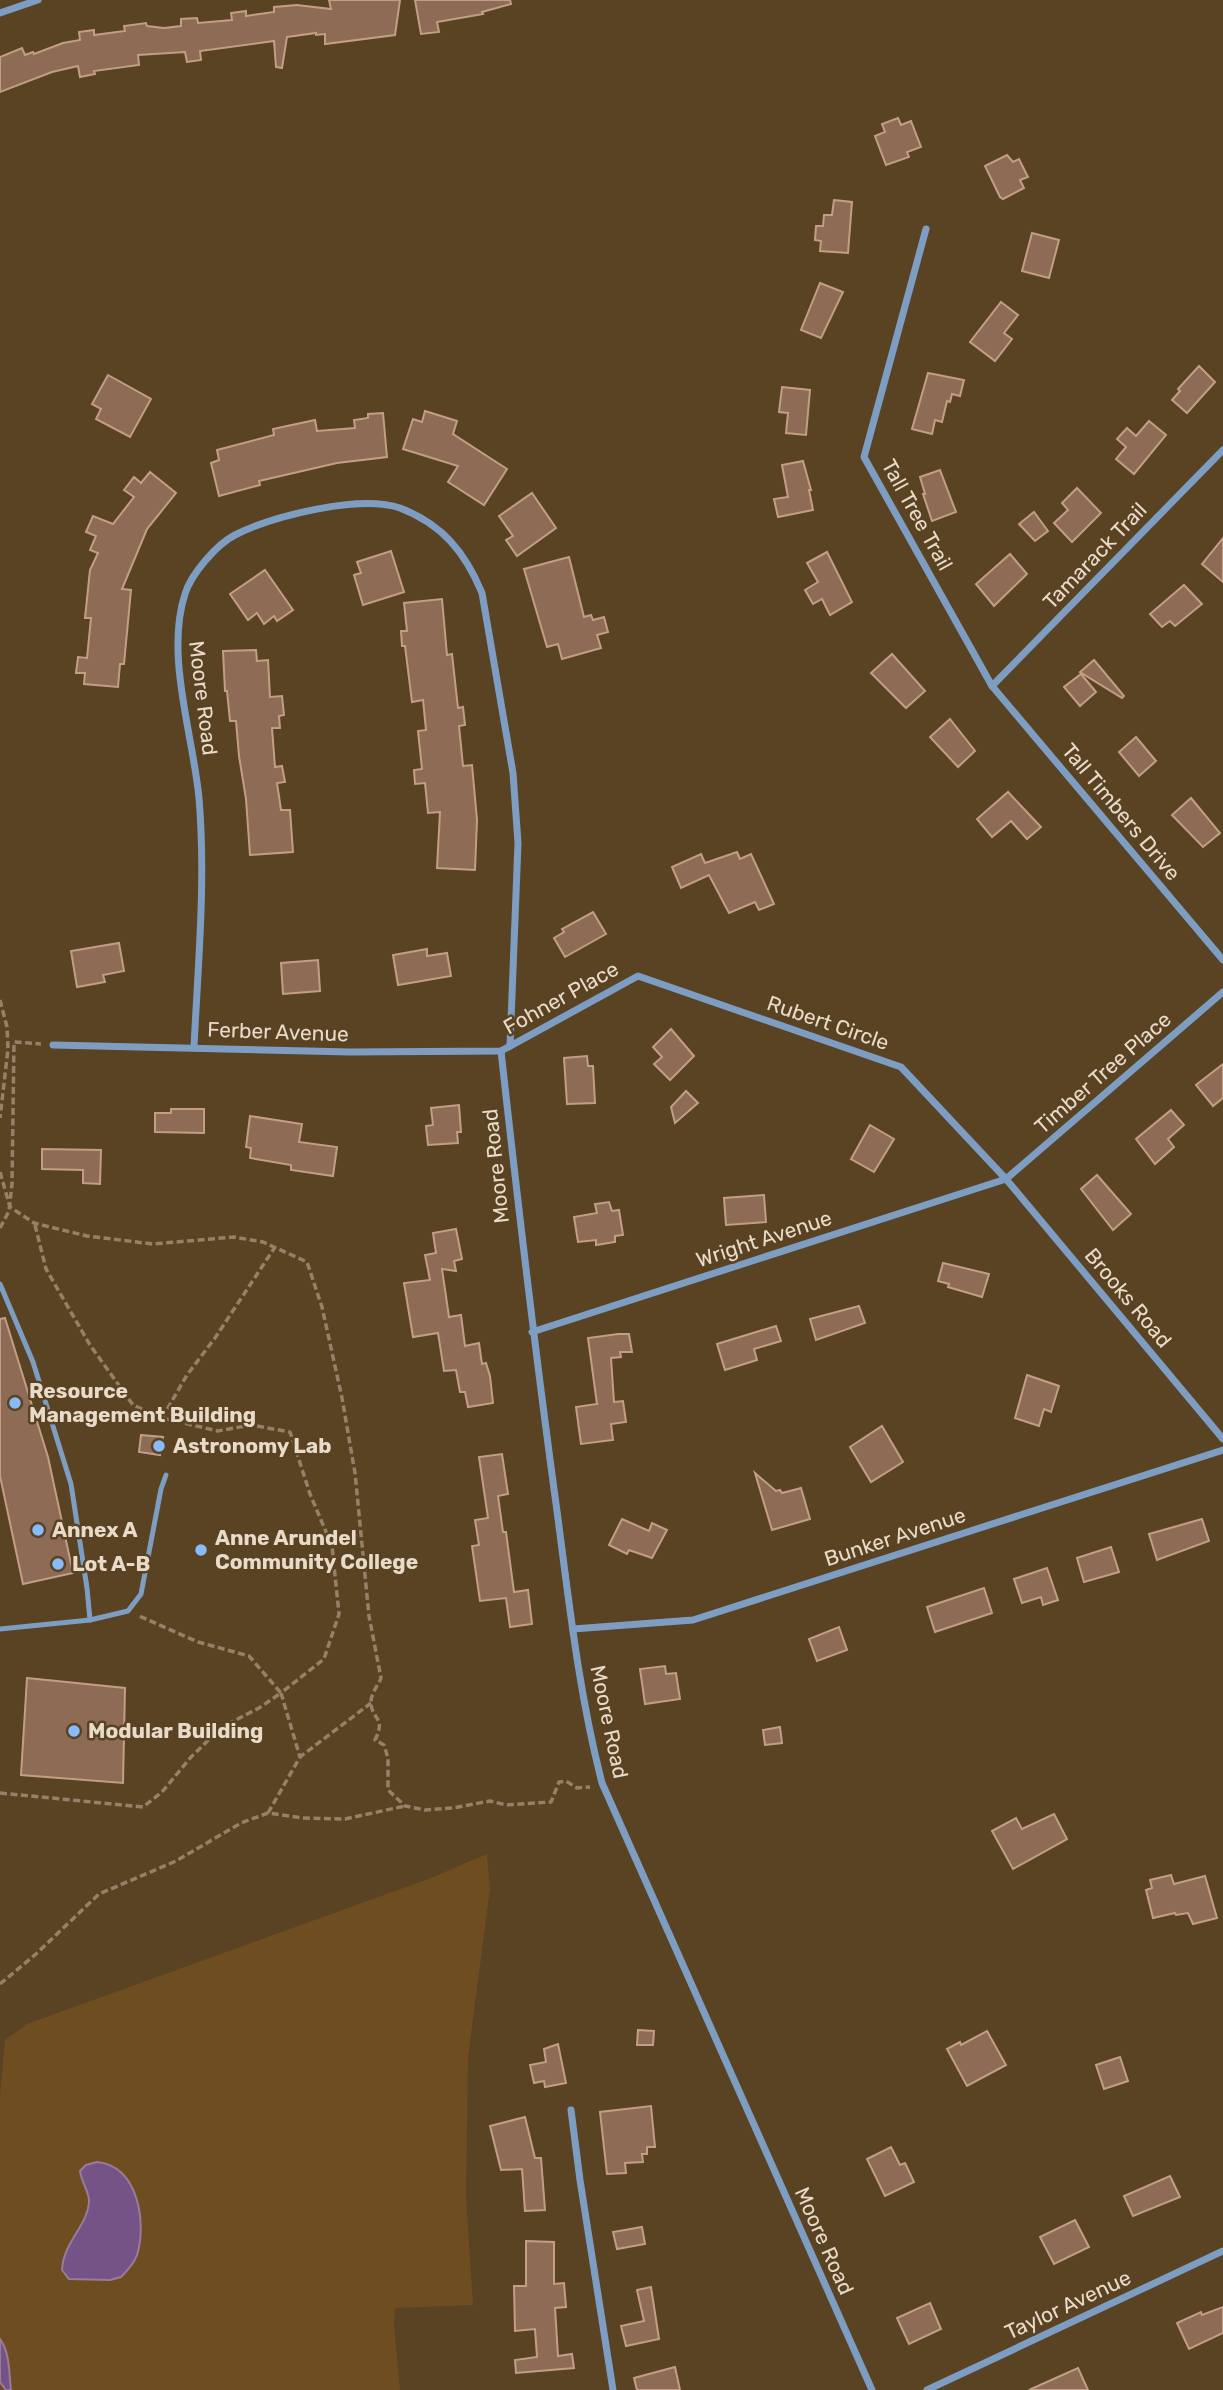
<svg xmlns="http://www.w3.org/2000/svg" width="1223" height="2390" viewBox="0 0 1223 2390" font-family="Rubik,sans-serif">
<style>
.green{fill:#6e4e20}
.water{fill:#755386;stroke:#987c9a;stroke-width:2}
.building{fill:#8e6b55;stroke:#c39e86;stroke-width:2}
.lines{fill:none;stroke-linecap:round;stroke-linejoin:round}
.path{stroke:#948168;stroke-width:3.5;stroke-dasharray:7 3.5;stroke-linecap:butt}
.service{stroke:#7e9dc3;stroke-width:5}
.minor{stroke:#7e9dc3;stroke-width:7}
.poi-dot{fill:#87bbfb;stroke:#594323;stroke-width:2.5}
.labels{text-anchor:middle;stroke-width:5;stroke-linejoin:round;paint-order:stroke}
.street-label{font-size:21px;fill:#e9dbca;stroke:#594323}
.poi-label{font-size:21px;font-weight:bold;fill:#e9dbca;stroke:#594323;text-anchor:start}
</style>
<rect width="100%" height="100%" fill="#594323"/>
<polygon class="green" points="487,1854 490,1889 468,2057 466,2197 473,2305 395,2308 394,2324 400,2390 0,2390 0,2097 5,2040 27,2024 431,1878"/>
<g class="water">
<path d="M 97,2162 C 138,2165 147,2223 137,2255 C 134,2264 127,2271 121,2277 L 110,2280 L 69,2279 L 62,2270 C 63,2243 87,2226 89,2203 C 90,2192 81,2182 80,2171 L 86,2165 Z"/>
<path d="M 0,2339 C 10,2352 9,2374 11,2390 L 6,2390 L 0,2382 Z"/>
</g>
<g class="building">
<polygon points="329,0 400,0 395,35 325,44 325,34 316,35 316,33 287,37 282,68 276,67 274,41 200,51 201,60 187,62 185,52 138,55 139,65 94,71 95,74 80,77 78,66 52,72 0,92 0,57 22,48 25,55 33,52 34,54 63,43 80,40 79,32 94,30 94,35 125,31 124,26 146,23 147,26 164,28 181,26 181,19 197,18 198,23 232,20 231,13 246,11 246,16 274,12 274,7 297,5 331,9"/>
<polygon points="415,0 510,0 511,4 482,12 483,14 437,22 439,32 421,34"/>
<polygon points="898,118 901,125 911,121 921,147 907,152 909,157 886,165 875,136 885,132 882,124"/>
<polygon points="1007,155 1013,162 1019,159 1028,177 1020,180 1024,188 1003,199 1000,197 985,166"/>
<polygon points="834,200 852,202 848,253 820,251 821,241 815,240 816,226 823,226 824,215 832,215"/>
<polygon points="1032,233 1059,240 1049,278 1022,271"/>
<polygon points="820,283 843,292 821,338 801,330"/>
<polygon points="1001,302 1018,315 1004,333 1012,339 995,361 970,342"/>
<polygon points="1199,366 1215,382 1187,413 1172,400 1180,391 1178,389"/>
<polygon points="928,373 964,380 960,396 952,394 950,402 947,401 942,422 935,420 932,434 912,429"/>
<polygon points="108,375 151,399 130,437 96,419 101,409 92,404"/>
<polygon points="782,387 810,390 806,435 786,433 788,413 779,412"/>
<polygon points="425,411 457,421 453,434 507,469 484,505 448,482 458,466 403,449 413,419 422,422"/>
<polygon points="383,413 387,457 337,463 259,481 260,485 219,496 211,463 219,460 217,450 274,435 273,429 315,420 317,431 355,428 354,420 368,418 368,414"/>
<polygon points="1149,421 1166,435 1134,474 1116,459 1126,447 1117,439 1127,428 1136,436"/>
<polygon points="803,461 811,490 809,490 813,510 778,517 774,499 788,497 782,465"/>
<polygon points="940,470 956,512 932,521 923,494 925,494 920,477"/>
<polygon points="150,472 176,493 147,529 122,589 131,590 124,664 120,664 118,687 84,684 85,673 76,673 78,657 87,658 91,618 85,618 90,570 98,553 90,550 96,536 86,532 93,516 113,524 134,497 124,490 134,477 141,483"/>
<polygon points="1077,488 1101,513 1072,542 1054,523 1068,510 1062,503"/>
<polygon points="532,493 556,528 517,556 506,540 513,536 499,516"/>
<polygon points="1034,512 1048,531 1035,541 1019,524"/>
<polygon points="1223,538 1223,582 1202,564"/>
<polygon points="391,551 404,592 363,605 354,575 361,573 357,562"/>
<polygon points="827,552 852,602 830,615 822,599 813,604 805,590 818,582 807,563"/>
<polygon points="1010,554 1027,574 994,606 976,584"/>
<polygon points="569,557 584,617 591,615 593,620 604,617 608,632 597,635 601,648 562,659 558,644 547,647 524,569"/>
<polygon points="265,570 293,610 277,621 274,616 264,624 257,613 248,620 230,594"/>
<polygon points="1184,585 1202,604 1175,626 1170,621 1162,627 1150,614"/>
<polygon points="442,599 447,655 452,654 458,708 463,707 465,725 459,726 463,766 472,765 477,820 475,870 437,868 440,812 428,813 425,783 415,784 414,770 422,769 418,731 426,730 423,700 412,702 405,646 402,646 401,631 407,631 404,603"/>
<polygon points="256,650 257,661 268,660 270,697 282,696 284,715 279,716 280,728 272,728 275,767 282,766 285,782 277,783 281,810 290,810 293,852 250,855 246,799 239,756 236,721 230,721 227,691 225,691 223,651"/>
<polygon points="892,654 925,691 906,708 871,673"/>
<polygon points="1094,660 1124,696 1122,698 1080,672"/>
<polygon points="1081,674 1096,692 1080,706 1064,687"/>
<polygon points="950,719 975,751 958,767 930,737"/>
<polygon points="1136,737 1156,761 1139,776 1119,752"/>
<polygon points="1008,792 1041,827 1027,839 1011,821 992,837 977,819"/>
<polygon points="1191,798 1220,833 1203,847 1172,815"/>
<polygon points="737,852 740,859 751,854 774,904 759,910 755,902 729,913 709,875 681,888 672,867 701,854 705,863"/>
<polygon points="593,912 606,934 565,957 554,938 564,932 562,929"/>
<polygon points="119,943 124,971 103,975 105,982 77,987 71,951"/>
<polygon points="427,949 427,956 447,953 451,976 398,985 393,955"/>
<polygon points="318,960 320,991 283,994 281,963"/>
<polygon points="671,1029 694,1056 670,1080 654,1064 662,1057 653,1047"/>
<polygon points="587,1056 588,1066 593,1066 595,1103 567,1104 564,1058"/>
<polygon points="1223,1064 1223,1098 1213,1106 1196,1085"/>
<polygon points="686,1091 698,1103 675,1123 671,1107"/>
<polygon points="459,1105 461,1132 457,1132 458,1143 428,1145 426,1126 433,1125 431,1108"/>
<polygon points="171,1109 204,1109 204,1133 155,1132 155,1113 171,1113"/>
<polygon points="1171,1110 1184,1125 1168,1139 1174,1147 1155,1164 1136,1139"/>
<polygon points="250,1116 302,1124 299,1142 337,1147 333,1176 291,1170 291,1165 250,1158 251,1148 246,1147"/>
<polygon points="870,1125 894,1139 874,1172 851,1159"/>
<polygon points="42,1149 101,1150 100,1184 83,1183 83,1170 42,1169"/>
<polygon points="1097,1175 1131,1214 1113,1230 1081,1189"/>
<polygon points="764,1195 766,1222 726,1225 724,1198"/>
<polygon points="609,1202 612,1211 619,1210 623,1235 615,1236 615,1242 596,1245 596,1240 578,1242 574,1217 597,1213 595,1204"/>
<polygon points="456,1229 462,1259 454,1261 456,1271 442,1269 449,1317 461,1315 465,1346 479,1343 482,1364 486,1363 490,1376 493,1403 468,1407 465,1392 460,1392 456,1370 444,1371 438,1333 413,1337 404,1283 430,1280 425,1255 436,1253 433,1233"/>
<polygon points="943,1263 989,1274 982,1297 948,1287 949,1284 938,1281"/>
<polygon points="859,1306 865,1323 816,1340 810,1319"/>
<polygon points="5,1318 48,1457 73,1573 23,1584 0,1476 0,1319"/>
<polygon points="776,1326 781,1341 754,1349 757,1360 725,1370 717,1344"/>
<polygon points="618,1334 629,1334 632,1352 620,1352 621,1357 611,1358 614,1402 623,1401 626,1422 611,1424 613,1440 581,1444 576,1407 597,1404 588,1338"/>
<polygon points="1027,1375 1059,1386 1051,1412 1044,1409 1039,1426 1015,1418"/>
<polygon points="882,1426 903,1462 871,1482 850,1447"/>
<polygon points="141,1435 163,1437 160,1455 139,1452"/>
<polygon points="502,1454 508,1494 498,1496 503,1532 506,1532 514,1592 528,1590 532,1624 510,1627 506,1598 480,1601 472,1546 479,1545 475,1520 488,1518 479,1457"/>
<polygon points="755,1473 776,1491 780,1490 782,1493 801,1488 810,1519 772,1530"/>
<polygon points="622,1519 649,1531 652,1523 667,1530 652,1558 629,1550 627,1554 609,1545"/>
<polygon points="1202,1519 1209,1541 1157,1560 1149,1534"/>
<polygon points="1111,1547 1119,1572 1084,1582 1077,1558"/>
<polygon points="1047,1568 1058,1600 1043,1605 1041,1597 1022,1603 1014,1579"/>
<polygon points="984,1588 992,1613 935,1632 927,1607"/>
<polygon points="839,1627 847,1650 817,1661 809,1639"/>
<polygon points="665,1666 666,1674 676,1673 680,1699 645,1704 640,1669"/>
<polygon points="27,1678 125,1688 123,1783 21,1775"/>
<polygon points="780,1727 782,1743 765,1745 763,1730"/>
<polygon points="1054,1814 1067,1839 1013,1869 992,1831 1016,1818 1022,1829"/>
<polygon points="1171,1875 1174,1884 1205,1876 1217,1918 1193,1924 1188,1913 1176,1915 1175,1913 1153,1918 1146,1890 1152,1888 1150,1880"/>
<polygon points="638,2030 654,2031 653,2045 637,2045"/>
<polygon points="987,2031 1006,2065 967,2086 947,2049 960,2042 961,2045"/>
<polygon points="558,2044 566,2083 545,2087 544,2081 534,2083 530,2065 546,2062 544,2049"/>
<polygon points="1120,2057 1128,2081 1104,2089 1096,2065"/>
<polygon points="651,2106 655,2147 647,2147 647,2154 642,2154 643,2162 625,2163 626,2173 607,2174 600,2112"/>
<polygon points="525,2117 535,2158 541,2158 545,2210 525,2211 522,2169 501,2170 490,2126"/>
<polygon points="891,2147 900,2165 905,2163 914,2182 885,2196 867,2159"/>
<polygon points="1170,2176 1180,2197 1133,2216 1124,2196"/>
<polygon points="1075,2220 1089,2247 1054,2264 1040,2237"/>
<polygon points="642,2227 645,2244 617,2249 613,2232"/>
<polygon points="526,2241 554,2242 554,2284 564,2283 566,2307 555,2308 558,2356 572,2354 574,2368 516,2373 515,2360 537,2357 535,2329 515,2331 514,2286 526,2286"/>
<polygon points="651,2287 659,2339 626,2346 621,2326 644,2321 637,2290"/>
<polygon points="930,2303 941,2329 909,2344 897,2318"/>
<polygon points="1223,2307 1223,2333 1189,2349 1177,2323 1201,2312 1202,2315"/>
<polygon points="675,2367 680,2390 637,2390 634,2378"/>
<polygon points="1078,2368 1088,2390 1029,2390 1058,2377"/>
</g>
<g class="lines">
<g class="path">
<polyline points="0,1000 7,1027 8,1049 0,1118"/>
<path d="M 0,1172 L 10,1207 L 34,1223 L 87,1236 L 153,1244 L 234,1237 L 263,1242 L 307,1262 L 322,1307 L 342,1398 L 355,1473 L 369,1616 L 381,1678 C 378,1686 370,1694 371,1704 C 373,1721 386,1717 375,1740 L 384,1745 L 388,1758 L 388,1790 L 405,1806 L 425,1810 L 453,1808 L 490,1801 L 506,1805 L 551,1802 L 559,1782 L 566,1781 L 577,1788 L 590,1787"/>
<polyline points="35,1225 46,1269 90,1345 133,1405 162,1418 218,1431 251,1425 290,1432 310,1494 332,1546 339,1614 324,1659 281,1693 300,1757"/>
<polyline points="0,1228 9,1211 12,1184 14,1042 41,1044"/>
<polyline points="162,1418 187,1375 215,1338 275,1247"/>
<polyline points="0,1793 143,1807 162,1792 191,1757 222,1727 259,1708 281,1693 249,1656 198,1642 137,1615"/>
<polyline points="268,1813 300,1757 371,1703"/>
<polyline points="0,1984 36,1954 99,1894 176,1861 241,1823 268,1813 303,1818 345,1819 405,1806"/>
</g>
<g class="service">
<polyline points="0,1284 33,1362 71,1484 87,1588 90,1620 0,1629"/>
<polyline points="90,1620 128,1611 141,1594 161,1489 166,1475"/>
</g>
<g class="minor">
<polyline points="0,13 38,0"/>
<polyline points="926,229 864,457 992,686 1223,960"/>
<polyline points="992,686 1223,450"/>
<polyline points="53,1045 350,1052 501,1051 638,976 901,1067 1006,1179 1223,1439"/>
<path d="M 194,1047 C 198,964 206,881 199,798 C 193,735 165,655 185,594 C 191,574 217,544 235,535 C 273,516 360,494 400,508 C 442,524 465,552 482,593 L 513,773 L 518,843 L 510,1046"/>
<path d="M 501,1051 C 518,1205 536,1358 557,1511 C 569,1602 579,1694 602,1783 L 872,2390"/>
<polyline points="532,1332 1006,1179 1223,992"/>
<polyline points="573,1629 693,1620 1223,1450"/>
<polyline points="571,2110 580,2180 613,2390"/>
<polyline points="927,2390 1223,2251"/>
</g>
</g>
<g class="poi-dot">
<circle cx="15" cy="1403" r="7"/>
<circle cx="159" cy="1446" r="7"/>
<circle cx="38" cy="1530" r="7"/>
<circle cx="201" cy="1550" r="7"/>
<circle cx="58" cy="1564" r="7"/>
<circle cx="74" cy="1731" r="7"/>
</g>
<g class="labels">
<g class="street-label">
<text transform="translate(917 515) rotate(61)" y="7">Tall Tree Trail</text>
<text transform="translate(1095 556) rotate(-46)" y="7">Tamarack Trail</text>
<text transform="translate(203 698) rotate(83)" y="7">Moore Road</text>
<text transform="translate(1121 812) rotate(50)" y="7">Tall Timbers Drive</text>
<text transform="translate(561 998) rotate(-29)" y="7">Fohner Place</text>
<text transform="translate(828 1023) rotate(19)" y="7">Rubert Circle</text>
<text transform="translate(278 1032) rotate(2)" y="7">Ferber Avenue</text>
<text transform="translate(1103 1073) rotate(-41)" y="7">Timber Tree Place</text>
<text transform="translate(496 1166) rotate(-96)" y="7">Moore Road</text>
<text transform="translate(764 1239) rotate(-18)" y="7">Wright Avenue</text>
<text transform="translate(1128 1298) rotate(50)" y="7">Brooks Road</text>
<text transform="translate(895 1537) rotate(-18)" y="7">Bunker Avenue</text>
<text transform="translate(609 1722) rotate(78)" y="7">Moore Road</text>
<text transform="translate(824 2241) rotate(66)" y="7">Moore Road</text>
<text transform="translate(1068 2305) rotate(-25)" y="7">Taylor Avenue</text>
</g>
<g class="poi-label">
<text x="29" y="1398">Resource<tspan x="29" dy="24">Management Building</tspan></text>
<text x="173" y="1453">Astronomy Lab</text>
<text x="52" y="1537">Annex A</text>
<text x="215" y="1545">Anne Arundel<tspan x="215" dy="24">Community College</tspan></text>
<text x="72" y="1571">Lot A-B</text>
<text x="88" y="1738">Modular Building</text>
</g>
</g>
</svg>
